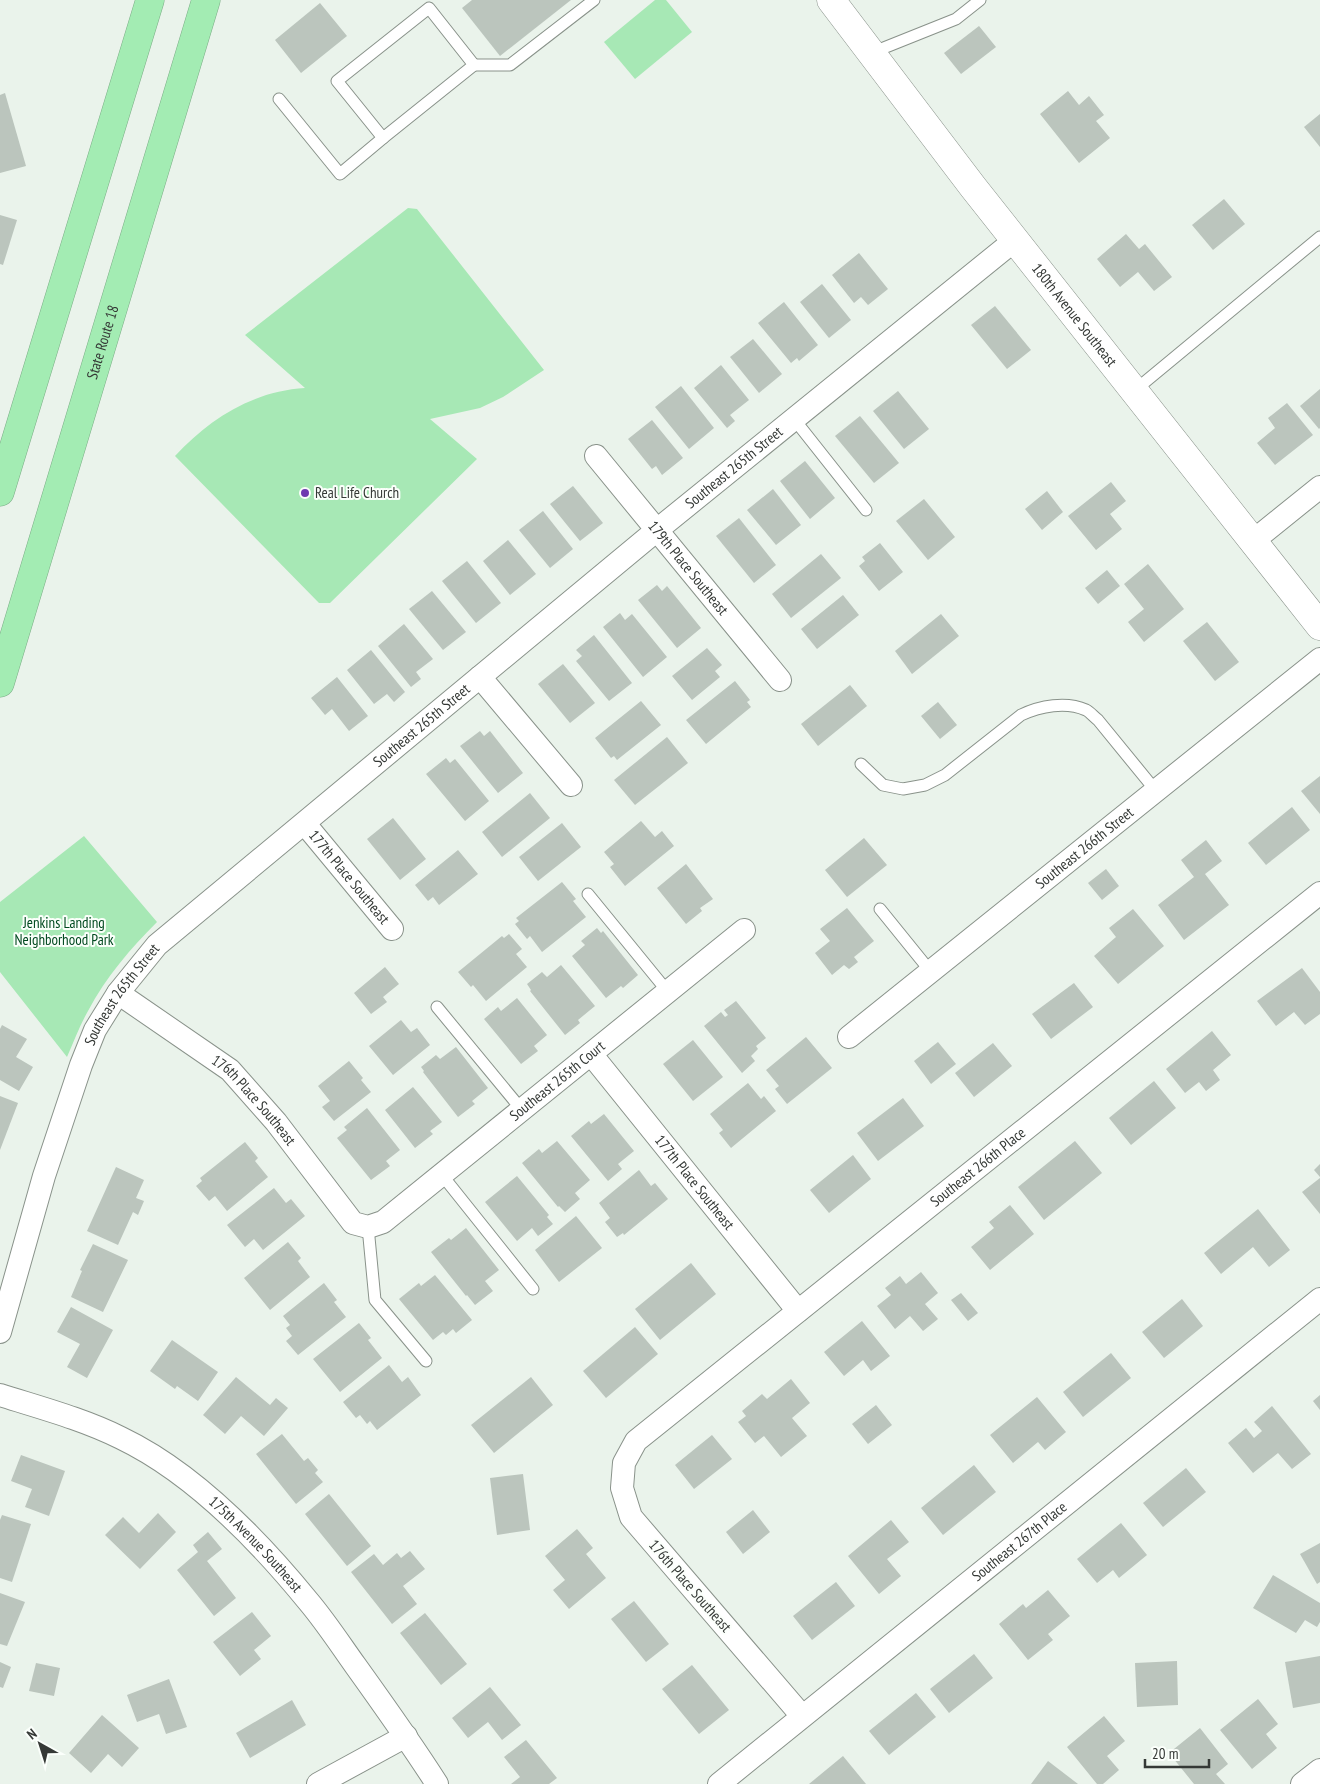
<svg xmlns="http://www.w3.org/2000/svg" width="1320" height="1784" viewBox="0 0 1320 1784" font-family="'PT Sans Narrow',sans-serif">
<style>
.green{fill:#a7e8b5}
.building{fill:#bbc5bd}
.lines{fill:none;stroke-linecap:round;stroke-linejoin:round}
.service-casing{stroke:#89928a;stroke-width:13}
.minor-casing{stroke:#89928a;stroke-width:24}
.tertiary-casing{stroke:#89928a;stroke-width:29}
.motorway-casing{stroke:#7cad87;stroke-width:29}
.service{stroke:#fff;stroke-width:11}
.minor{stroke:#fff;stroke-width:22}
.tertiary{stroke:#fff;stroke-width:28}
.motorway{stroke:#a3ecb3;stroke-width:28}
.poi-dot{fill:#6f39b0;stroke:#fbfffb;stroke-width:2}
.labels{text-anchor:middle;stroke-width:4;stroke-linejoin:round;paint-order:stroke}
.street-label{font-size:15px;fill:#353936;stroke:#fbfffb}
.poi-label{font-size:15px;fill:#353936;stroke:#fbfffb;text-anchor:start}
.park-label{font-size:15px;fill:#00491f;stroke:#fbfffb}
</style>
<rect width="100%" height="100%" fill="#eaf3eb"/>
<g class="green">
<polygon points="655,0 666,0 692,32 635,79 604,42"/>
<path d="M 408,208 L 417,209 L 544,370 L 503,397 L 480,408 L 430,419 L 477,459 L 330,603 L 319,603 L 175,456 C 209,419 253,391 305,388 L 245,335 Z"/>
<path d="M 84,836 L 157,922 C 130,949 106,977 88,1011 C 80,1025 74,1041 67,1057 L 0,972 L 0,902 Z"/>
</g>
<g class="building">
<polygon points="472,0 571,0 500,56 462,8"/>
<polygon points="320,3 347,36 301,73 275,40"/>
<polygon points="979,26 996,47 961,74 944,53"/>
<polygon points="1068,91 1079,105 1089,96 1104,115 1096,121 1110,138 1079,163 1040,114"/>
<polygon points="5,93 26,166 0,173 0,95"/>
<polygon points="1320,114 1320,147 1304,127"/>
<polygon points="1224,199 1245,224 1213,250 1192,225"/>
<polygon points="0,215 17,220 3,265 0,264"/>
<polygon points="1126,234 1139,249 1145,244 1172,277 1154,291 1138,272 1120,287 1097,259"/>
<polygon points="859,253 888,289 868,305 861,297 854,303 832,275"/>
<polygon points="822,284 851,320 829,338 800,302"/>
<polygon points="784,302 818,345 799,361 797,358 791,363 758,323"/>
<polygon points="995,306 1031,350 1007,369 971,325"/>
<polygon points="753,339 782,374 759,393 730,357"/>
<polygon points="721,365 749,400 730,415 735,421 727,428 694,388"/>
<polygon points="681,386 714,428 689,449 655,407"/>
<polygon points="1320,389 1320,428 1319,429 1300,406"/>
<polygon points="898,391 929,429 904,449 873,411"/>
<polygon points="1287,403 1313,435 1275,465 1257,443 1275,428 1268,418"/>
<polygon points="860,416 899,463 874,483 835,436"/>
<polygon points="652,420 683,458 662,475 656,466 652,469 628,439"/>
<polygon points="805,461 835,498 810,519 780,481"/>
<polygon points="1111,482 1126,501 1110,514 1122,529 1096,550 1068,516"/>
<polygon points="573,486 603,523 580,541 550,504"/>
<polygon points="773,489 801,525 776,545 747,510"/>
<polygon points="1047,491 1063,512 1042,530 1025,509"/>
<polygon points="924,499 955,537 928,560 896,521"/>
<polygon points="543,511 573,549 550,568 519,530"/>
<polygon points="739,518 776,565 754,583 716,536"/>
<polygon points="508,540 536,574 510,595 483,561"/>
<polygon points="880,543 903,572 879,591 859,566 865,561 862,557"/>
<polygon points="821,554 841,578 791,618 772,594"/>
<polygon points="467,561 501,603 476,623 442,581"/>
<polygon points="1148,564 1184,609 1144,642 1128,622 1144,609 1124,584"/>
<polygon points="1107,570 1120,586 1098,604 1085,588"/>
<polygon points="657,585 662,591 667,586 701,628 677,648 638,600"/>
<polygon points="432,591 466,632 443,650 409,609"/>
<polygon points="843,595 859,615 817,649 801,629"/>
<polygon points="620,613 625,620 632,614 667,657 643,677 603,627"/>
<polygon points="941,614 959,636 912,674 895,651"/>
<polygon points="1207,622 1239,662 1215,681 1183,641"/>
<polygon points="404,624 433,659 416,672 421,679 411,687 378,646"/>
<polygon points="594,635 632,683 609,701 576,661 582,656 576,650"/>
<polygon points="707,648 722,665 715,671 720,677 692,700 672,676"/>
<polygon points="371,650 405,692 394,702 387,694 374,704 347,670"/>
<polygon points="563,664 595,703 570,723 538,684"/>
<polygon points="337,677 368,716 349,731 332,709 325,715 311,698"/>
<polygon points="735,681 750,700 747,702 751,707 706,744 686,720"/>
<polygon points="850,685 867,706 818,746 801,724"/>
<polygon points="641,701 661,725 617,760 614,756 611,758 595,738"/>
<polygon points="938,702 957,725 940,739 921,716"/>
<polygon points="480,731 484,736 490,731 523,773 498,793 460,746"/>
<polygon points="667,737 688,763 635,805 614,780"/>
<polygon points="446,758 450,763 455,759 489,801 465,821 426,774"/>
<polygon points="1320,776 1320,814 1301,791"/>
<polygon points="530,793 550,818 502,857 482,832"/>
<polygon points="1292,807 1310,830 1266,865 1248,843"/>
<polygon points="393,818 426,859 400,880 367,839"/>
<polygon points="641,821 655,837 662,831 674,846 625,886 610,867 614,864 604,852"/>
<polygon points="562,823 581,847 538,881 519,857"/>
<polygon points="864,838 887,865 847,897 825,870"/>
<polygon points="1206,840 1222,861 1205,874 1229,905 1184,940 1158,905 1194,877 1181,860"/>
<polygon points="458,850 478,874 439,905 433,897 428,901 415,885"/>
<polygon points="686,864 713,899 700,908 702,911 686,924 657,888"/>
<polygon points="1106,869 1119,886 1102,900 1088,883"/>
<polygon points="562,882 576,899 573,901 586,917 542,952 530,936 527,939 515,924 519,921 516,918"/>
<polygon points="847,908 874,941 854,957 858,962 849,969 844,965 832,975 815,953 830,941 820,929"/>
<polygon points="1133,909 1164,946 1118,984 1094,956 1116,937 1109,928"/>
<polygon points="597,928 601,933 603,931 638,975 623,988 621,986 606,998 572,956 585,945 581,941"/>
<polygon points="509,934 522,949 516,954 527,967 486,1001 473,985 471,987 458,972 502,936 504,938"/>
<polygon points="561,965 595,1006 578,1020 580,1023 565,1035 530,991 531,990 527,984 542,972 547,977"/>
<polygon points="385,967 399,984 383,997 387,1002 371,1014 354,993"/>
<polygon points="1302,968 1320,992 1320,1014 1305,1025 1294,1012 1276,1026 1257,1001"/>
<polygon points="1074,983 1093,1007 1051,1039 1032,1014"/>
<polygon points="517,998 547,1035 534,1046 538,1051 521,1064 484,1019 498,1007 501,1011"/>
<polygon points="736,1001 766,1038 756,1046 758,1049 751,1056 755,1061 742,1073 704,1026 721,1012 725,1017 728,1015 724,1010"/>
<polygon points="401,1020 411,1032 417,1028 430,1045 393,1075 369,1046"/>
<polygon points="2,1025 27,1039 16,1057 33,1067 19,1091 0,1080 0,1029"/>
<polygon points="1212,1031 1231,1055 1213,1070 1220,1080 1206,1091 1199,1082 1185,1093 1166,1069"/>
<polygon points="806,1037 832,1068 787,1104 775,1089 779,1086 766,1070"/>
<polygon points="693,1040 723,1077 693,1101 663,1064"/>
<polygon points="938,1042 956,1064 931,1084 914,1061"/>
<polygon points="993,1043 1012,1066 974,1097 955,1073"/>
<polygon points="456,1047 488,1088 472,1101 475,1104 458,1117 423,1072 424,1071 421,1067 436,1055 440,1059"/>
<polygon points="349,1061 363,1078 361,1080 371,1092 334,1121 322,1107 330,1101 318,1086"/>
<polygon points="1154,1081 1176,1108 1131,1145 1109,1118"/>
<polygon points="748,1083 761,1099 764,1096 776,1111 731,1148 719,1133 723,1130 710,1114"/>
<polygon points="413,1087 442,1122 430,1131 433,1134 415,1148 385,1110"/>
<polygon points="0,1096 18,1103 0,1150"/>
<polygon points="903,1098 924,1126 878,1161 857,1133"/>
<polygon points="367,1108 400,1150 386,1161 390,1166 371,1180 337,1138 347,1130 344,1127"/>
<polygon points="604,1114 634,1151 618,1164 622,1169 608,1181 571,1136 589,1121 591,1124"/>
<polygon points="557,1141 590,1180 575,1193 580,1199 565,1212 559,1206 558,1207 522,1163 539,1149 542,1153"/>
<polygon points="1075,1141 1102,1173 1044,1220 1018,1187"/>
<polygon points="245,1142 258,1158 255,1161 268,1177 227,1211 215,1196 209,1201 196,1186 202,1181 200,1178"/>
<polygon points="853,1155 871,1179 829,1213 810,1190"/>
<polygon points="1320,1164 1320,1177 1314,1170"/>
<polygon points="116,1167 144,1180 136,1198 144,1201 138,1215 133,1212 118,1245 87,1231"/>
<polygon points="639,1170 651,1186 655,1183 668,1199 624,1235 623,1233 617,1237 605,1222 610,1218 599,1203"/>
<polygon points="517,1176 549,1215 547,1217 553,1224 538,1236 532,1228 517,1241 485,1202"/>
<polygon points="1320,1178 1320,1214 1302,1192"/>
<polygon points="274,1188 286,1203 291,1199 305,1216 263,1250 254,1239 245,1247 227,1225"/>
<polygon points="1010,1205 1034,1234 990,1270 971,1247 994,1228 989,1222"/>
<polygon points="1258,1209 1290,1250 1269,1267 1253,1247 1221,1274 1204,1253"/>
<polygon points="576,1216 602,1248 559,1282 535,1250"/>
<polygon points="466,1228 499,1270 485,1281 493,1291 475,1305 467,1295 466,1296 431,1252 449,1238 451,1240"/>
<polygon points="288,1242 301,1258 298,1261 310,1277 270,1310 244,1278"/>
<polygon points="93,1244 128,1260 103,1312 71,1297 82,1271 80,1270"/>
<polygon points="691,1263 716,1294 660,1340 635,1309"/>
<polygon points="921,1272 938,1293 925,1304 938,1319 923,1331 910,1316 895,1329 877,1306 891,1295 885,1288 900,1276 906,1284"/>
<polygon points="435,1275 472,1320 456,1333 453,1329 446,1335 443,1332 433,1340 399,1299 419,1283 421,1286"/>
<polygon points="324,1283 337,1300 334,1302 346,1317 298,1355 286,1341 292,1336 286,1328 290,1325 283,1316"/>
<polygon points="961,1293 978,1313 968,1321 951,1300"/>
<polygon points="1182,1299 1203,1326 1164,1358 1142,1332"/>
<polygon points="71,1307 113,1330 87,1378 67,1367 80,1344 57,1332"/>
<polygon points="862,1321 890,1356 871,1371 863,1360 844,1376 824,1352"/>
<polygon points="359,1323 371,1338 368,1340 382,1358 340,1392 313,1359"/>
<polygon points="635,1327 658,1354 606,1398 583,1371"/>
<polygon points="172,1340 218,1372 198,1401 177,1386 175,1389 150,1371"/>
<polygon points="1111,1353 1131,1378 1083,1417 1063,1392"/>
<polygon points="389,1365 402,1382 408,1377 421,1395 377,1430 370,1421 367,1424 360,1415 356,1418 343,1402"/>
<polygon points="236,1377 270,1405 276,1398 288,1408 264,1436 241,1416 225,1434 203,1415"/>
<polygon points="531,1377 553,1405 494,1453 471,1425"/>
<polygon points="791,1379 810,1403 792,1418 807,1436 781,1457 764,1436 755,1443 738,1422 746,1416 742,1411 762,1394 767,1399"/>
<polygon points="1320,1395 1320,1410 1313,1401"/>
<polygon points="1037,1397 1066,1432 1045,1450 1038,1442 1013,1463 990,1435"/>
<polygon points="876,1405 892,1425 868,1444 852,1424"/>
<polygon points="1272,1406 1311,1454 1292,1469 1278,1453 1253,1473 1228,1443 1246,1428 1254,1438 1262,1431 1254,1422"/>
<polygon points="282,1434 304,1461 308,1458 318,1470 315,1473 323,1482 296,1504 256,1454"/>
<polygon points="712,1435 732,1459 694,1489 675,1465"/>
<polygon points="21,1455 65,1471 49,1516 25,1507 32,1489 11,1481"/>
<polygon points="974,1465 996,1492 943,1535 921,1508"/>
<polygon points="1186,1468 1206,1492 1163,1527 1143,1503"/>
<polygon points="523,1474 530,1530 497,1535 490,1478"/>
<polygon points="329,1494 371,1546 347,1566 305,1514"/>
<polygon points="753,1510 770,1532 743,1554 726,1532"/>
<polygon points="158,1513 176,1532 140,1569 105,1535 123,1517 139,1533"/>
<polygon points="2,1515 31,1524 12,1582 0,1578 0,1520"/>
<polygon points="891,1520 909,1542 887,1559 901,1576 879,1594 848,1556"/>
<polygon points="1121,1523 1147,1555 1119,1578 1113,1570 1097,1583 1077,1559"/>
<polygon points="577,1529 593,1548 586,1554 606,1578 569,1609 553,1590 565,1580 545,1556"/>
<polygon points="208,1532 222,1549 207,1561 236,1598 214,1616 177,1570 198,1552 193,1545"/>
<polygon points="1320,1543 1320,1582 1317,1584 1300,1554"/>
<polygon points="410,1551 425,1569 403,1586 417,1604 392,1624 351,1572 374,1554 383,1565 397,1553 401,1558"/>
<polygon points="1273,1575 1320,1603 1320,1622 1317,1627 1305,1620 1296,1633 1253,1608"/>
<polygon points="836,1582 855,1606 812,1640 793,1616"/>
<polygon points="1048,1590 1070,1616 1048,1634 1053,1640 1028,1660 999,1624 1023,1604 1026,1608"/>
<polygon points="0,1593 25,1602 7,1646 0,1644"/>
<polygon points="634,1601 669,1644 646,1662 611,1619"/>
<polygon points="252,1612 271,1636 254,1650 261,1659 240,1676 213,1642"/>
<polygon points="425,1613 467,1664 441,1685 400,1633"/>
<polygon points="974,1654 993,1678 949,1713 930,1689"/>
<polygon points="1320,1656 1320,1703 1293,1708 1285,1662"/>
<polygon points="1177,1661 1178,1705 1137,1707 1135,1663"/>
<polygon points="0,1662 11,1667 3,1688 0,1687"/>
<polygon points="36,1663 60,1668 54,1696 29,1691"/>
<polygon points="692,1665 729,1710 699,1734 662,1689"/>
<polygon points="169,1679 187,1727 166,1734 159,1714 137,1722 127,1695"/>
<polygon points="490,1687 521,1725 502,1740 488,1722 468,1738 452,1718"/>
<polygon points="916,1693 936,1717 889,1755 869,1731"/>
<polygon points="1258,1699 1278,1724 1266,1734 1277,1748 1252,1769 1220,1730"/>
<polygon points="292,1700 306,1725 250,1758 236,1733"/>
<polygon points="102,1715 139,1748 122,1767 108,1754 91,1773 69,1753"/>
<polygon points="1104,1716 1125,1741 1107,1756 1119,1770 1103,1784 1097,1784 1067,1747"/>
<polygon points="1200,1728 1228,1764 1216,1774 1225,1784 1194,1784 1169,1753"/>
<polygon points="526,1740 557,1778 549,1784 511,1784 520,1777 504,1757"/>
<polygon points="843,1756 866,1784 809,1784"/>
<polygon points="1048,1761 1078,1784 1031,1784"/>
</g>
<g class="lines">
<g class="service-casing">
<g id="service">
<polygon points="429,8 474,65 383,138 337,81"/>
<polyline points="871,53 956,19 980,0"/>
<polyline points="474,65 510,65 594,0"/>
<polyline points="279,99 340,174 383,138"/>
<polyline points="1134,391 1320,237"/>
<polyline points="794,419 866,510"/>
<path d="M 861,764 L 883,785 L 903,789 L 925,785 L 945,775 L 1021,715 C 1040,706 1066,701 1086,710 C 1090,712 1094,717 1098,720 L 1156,791"/>
<polyline points="588,894 668,992"/>
<polyline points="880,909 931,972"/>
<polyline points="437,1007 522,1110"/>
<polyline points="442,1175 533,1289"/>
<polyline points="368,1227 375,1300 426,1361"/>
</g>
</g>
<g class="minor-casing">
<g id="minor">
<path id="s1" d="M 596,456 L 780,680"/>
<polyline points="1253,541 1320,487"/>
<polyline points="480,677 571,785"/>
<path id="s2" d="M 305,824 L 392,929"/>
<path id="s3" d="M 118,993 L 230,1070 L 276,1122 L 353,1223 L 368,1227 L 383,1222 L 744,930"/>
<path id="s4" d="M 849,1037 L 1320,659"/>
<path id="s5" d="M 591,1054 L 798,1311"/>
<path id="s6" d="M 0,1332 L 44,1176 L 81,1065 L 95,1030 L 118,993 L 157,945 L 657,530 L 1015,240"/>
<path id="s7" d="M 0,1395 C 41,1408 83,1419 121,1438 C 192,1472 259,1541 308,1601 C 325,1621 340,1644 355,1665 C 383,1704 411,1743 437,1784"/>
<path id="s8" d="M 802,1716 L 631,1517 L 622,1488 L 624,1463 L 636,1441 L 1320,893"/>
<polyline points="318,1784 406,1736"/>
<path id="s9" d="M 719,1784 L 1320,1299"/>
<polyline points="1302,1784 1320,1770"/>
</g>
</g>
<g class="tertiary-casing">
<g id="tertiary">
<path id="s10" d="M 831,0 L 973,187 L 1320,626"/>
</g>
</g>
<g class="motorway-casing">
<g id="motorway">
<polyline points="0,492 150,0"/>
<path id="s11" d="M 0,683 L 206,0"/>
</g>
</g>
<use href="#service" class="service"/>
<use href="#minor" class="minor"/>
<use href="#tertiary" class="tertiary"/>
<use href="#motorway" class="motorway"/>
</g>
<circle class="poi-dot" cx="305" cy="493" r="5"/>
<g class="labels">
<g class="street-label">
<text dy="5" stroke="none"><textPath href="#s10" startOffset="398">180th Avenue Southeast</textPath></text>
<text dy="5" stroke="none"><textPath href="#s11" startOffset="356">State Route 18</textPath></text>
<text dy="5" stroke="none"><textPath href="#s6" startOffset="1171">Southeast 265th Street</textPath></text>
<text dy="5" stroke="none"><textPath href="#s1" startOffset="145">179th Place Southeast</textPath></text>
<text dy="5" stroke="none"><textPath href="#s6" startOffset="766">Southeast 265th Street</textPath></text>
<text dy="5" stroke="none"><textPath href="#s4" startOffset="302">Southeast 266th Street</textPath></text>
<text dy="5" stroke="none"><textPath href="#s2" startOffset="69">177th Place Southeast</textPath></text>
<text dy="5" stroke="none"><textPath href="#s6" startOffset="361">Southeast 265th Street</textPath></text>
<text dy="5" stroke="none"><textPath href="#s3" startOffset="588">Southeast 265th Court</textPath></text>
<text dy="5" stroke="none"><textPath href="#s3" startOffset="174">176th Place Southeast</textPath></text>
<text dy="5" stroke="none"><textPath href="#s8" startOffset="781">Southeast 266th Place</textPath></text>
<text dy="5" stroke="none"><textPath href="#s5" startOffset="165">177th Place Southeast</textPath></text>
<text dy="5" stroke="none"><textPath href="#s9" startOffset="386">Southeast 267th Place</textPath></text>
<text dy="5" stroke="none"><textPath href="#s7" startOffset="301">175th Avenue Southeast</textPath></text>
<text transform="translate(690 1586) rotate(49)" y="5">176th Place Southeast</text>
</g>
<g class="poi-label">
<text x="315" y="498">Real Life Church</text>
</g>
<g class="park-label">
<text x="64" y="928">Jenkins Landing<tspan x="64" dy="17">Neighborhood Park</tspan></text>
</g>
</g>
<g transform="translate(40 1744) rotate(321)" stroke="#fbfffb" stroke-width="4" paint-order="stroke">
<path d="M0-4L9 19L0 12L-9 19Z" fill="#353936"/>
<text y="-8" font-size="14" font-weight="bold" text-anchor="middle" fill="#353936">N</text>
</g>
<path d="M1145 1759v8h64v-8" fill="none" stroke="#353936" stroke-width="2.5"/>
<text x="1152" y="1759" font-size="15" fill="#353936" stroke="#fbfffb" stroke-width="4" paint-order="stroke">20 m</text>
</svg>
